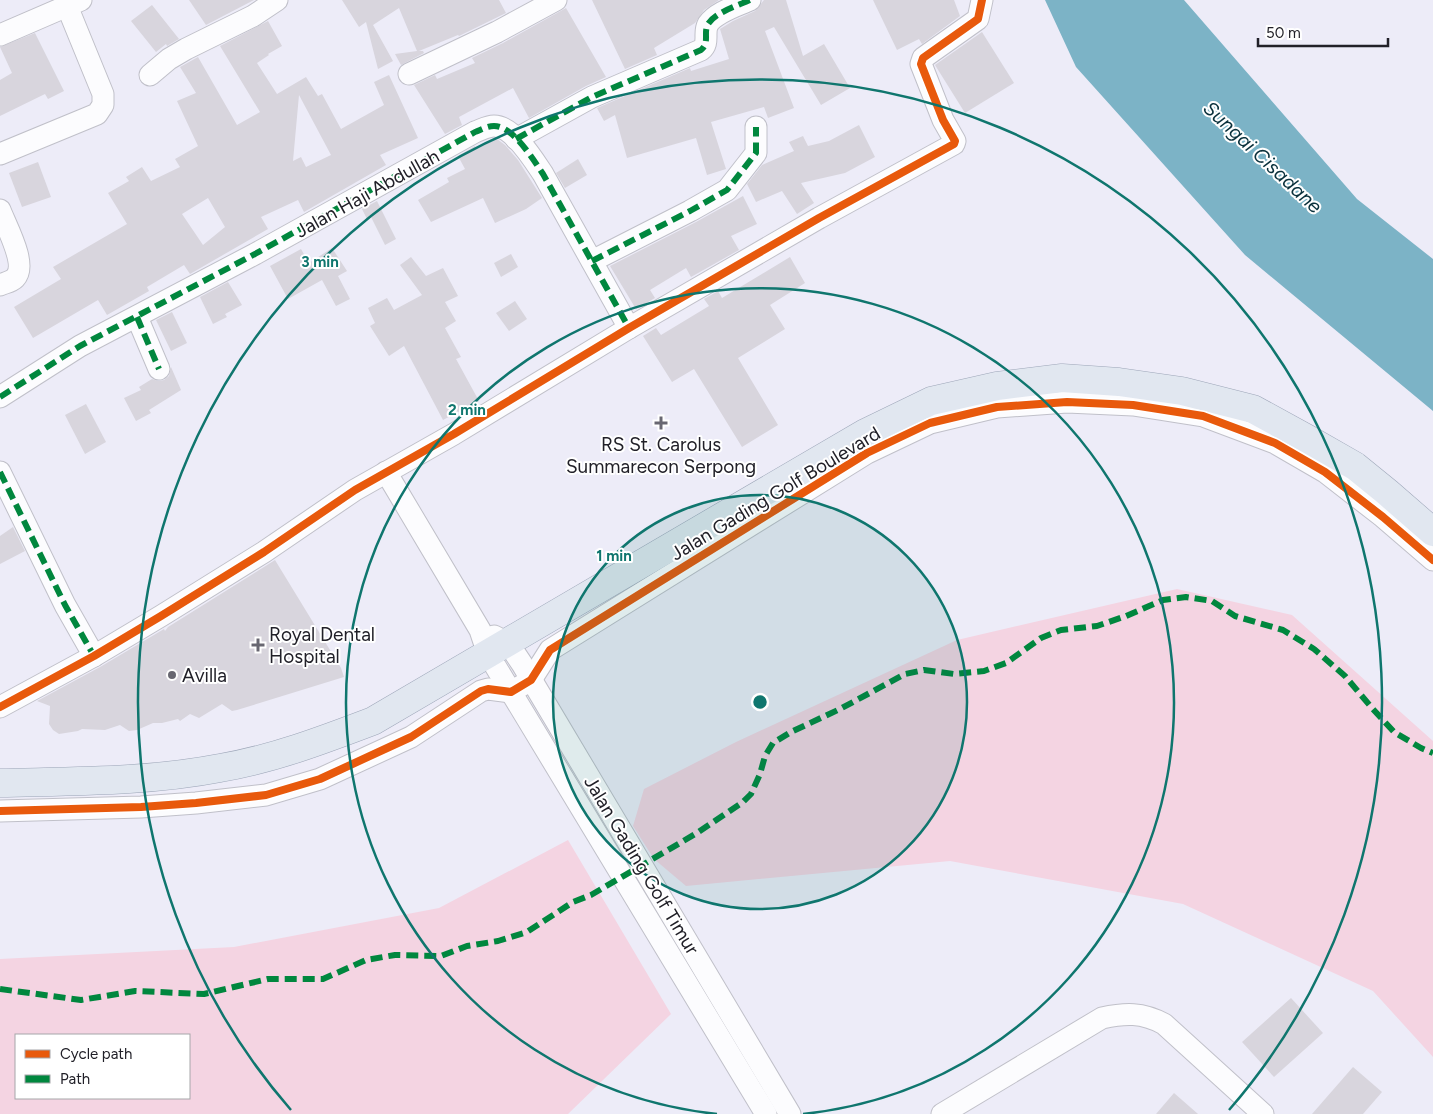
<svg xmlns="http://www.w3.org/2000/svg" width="1433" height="1114" viewBox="0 0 1433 1114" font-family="Figtree,sans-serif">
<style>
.green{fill:#f4d4e2;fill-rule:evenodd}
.water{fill:#7cb3c6}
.building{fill:#d8d5dd;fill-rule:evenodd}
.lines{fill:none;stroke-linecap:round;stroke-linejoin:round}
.minor-casing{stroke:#c0c0c9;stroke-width:23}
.major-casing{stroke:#9da6b8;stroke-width:29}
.minor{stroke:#fcfcfe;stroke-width:21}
.major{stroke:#e1e7f0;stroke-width:28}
.quiet{stroke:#00873e;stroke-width:6;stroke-dasharray:12 6;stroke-linecap:butt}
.cycleway-casing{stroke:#fff;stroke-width:11}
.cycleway{stroke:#e8590c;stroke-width:8}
.ring{fill:none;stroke:#0f766e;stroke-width:2.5}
.poi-dot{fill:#686771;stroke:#fff;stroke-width:2}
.labels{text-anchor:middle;stroke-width:4;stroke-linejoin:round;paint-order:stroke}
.street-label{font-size:19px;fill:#212028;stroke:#fff}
.poi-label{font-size:19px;fill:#212028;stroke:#fff;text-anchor:start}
.water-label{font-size:20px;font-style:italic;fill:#0a313c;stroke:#fff}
.centre{fill:#0f766e;stroke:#fff;stroke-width:2.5}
.ring-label{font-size:15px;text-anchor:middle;font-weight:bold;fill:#0f766e;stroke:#fff;stroke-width:4;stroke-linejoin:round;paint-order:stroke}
</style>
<rect width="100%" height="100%" fill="#edecf8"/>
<g class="green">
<polygon points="1177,589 1292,615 1433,741 1433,1057 1373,991 1183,904 950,861 686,886 654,859 633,826 644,789 736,742 957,640"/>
<path d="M 568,840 L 671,1014 L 568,1114 L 0,1114 L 0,959 L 234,947 L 439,908 ZM 16,1035 L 189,1035 L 189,1098 L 16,1098 Z"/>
</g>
<polygon class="water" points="1045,0 1184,0 1357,199 1433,259 1433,411 1245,255 1076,67"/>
<g class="building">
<polygon points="189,0 254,0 206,25"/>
<polygon points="342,0 499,0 506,13 459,36 458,35 419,51 423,51 424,53 401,65 395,54 417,51 399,8 373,25 393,61 378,69 366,22 359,27"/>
<polygon points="592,0 719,0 704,10 695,23 654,48 657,55 625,69"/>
<polygon points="764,0 786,0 803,56 824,44 850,88 821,105 774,27 765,31 794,108 768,118 764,107 711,122 726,169 707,175 696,138 627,158 615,115 604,121 597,108 690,68 691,71 729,59 720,29 733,21 755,11"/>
<polygon points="873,0 954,0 960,16 922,44 919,39 897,50"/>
<polygon points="152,5 179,39 167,46 166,44 156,52 131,21"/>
<polygon points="566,8 606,77 586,86 529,118 513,88 459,117 462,125 445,134 414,85 435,75 437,79 475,63 472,58 503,43"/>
<path d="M 268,21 L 282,46 L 268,54 L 269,55 L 257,63 L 277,94 L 306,77 L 318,96 L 322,94 L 341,129 L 384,105 L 374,82 L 389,75 L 418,138 L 380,155 L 386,165 L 304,212 L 298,200 L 261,217 L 268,229 L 190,274 L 184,265 L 147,287 L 149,291 L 107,315 L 98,300 L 33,338 L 14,307 L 61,279 L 53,267 L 127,224 L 108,193 L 129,181 L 126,177 L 142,167 L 151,181 L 180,167 L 175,159 L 198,146 L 177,101 L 196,93 L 180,67 L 198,57 L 237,125 L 260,112 L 220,46 ZM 299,95 L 331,155 L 306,167 L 301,157 L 293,161 ZM 208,198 L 225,227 L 203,245 L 182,214 Z"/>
<polygon points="982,32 1014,83 965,113 935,65"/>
<polygon points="35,33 64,91 48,99 45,94 0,116 0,80 12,73 0,47"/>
<polygon points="859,125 875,157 845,173 801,183 814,203 797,214 782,191 756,202 747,184 762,165 794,151 789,142 803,136 808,146 829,141"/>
<polygon points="497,139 505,145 518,160 542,198 526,209 495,223 483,198 431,222 418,200 449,182 447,178 465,169 458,156 475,146 476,149"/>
<polygon points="578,159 587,175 565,188 556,173"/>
<polygon points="38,162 51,197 22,207 9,173"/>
<polygon points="743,196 757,224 731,236 739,250 691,277 686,268 650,290 655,298 636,309 610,266 696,222"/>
<polygon points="377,201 396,239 385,245 371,217 367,219 362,209"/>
<polygon points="332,248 347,271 338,276 350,299 336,306 322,280 288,299 270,266 301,249 309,263"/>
<polygon points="511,254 518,267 501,277 494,263"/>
<polygon points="411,257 426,276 443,268 458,296 445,302 456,321 445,328 461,357 456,359 479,401 443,420 404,346 389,356 370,326 375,323 368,308 387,298 394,310 422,295 400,265"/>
<polygon points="790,257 805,283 770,305 785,329 738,358 778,425 742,447 694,369 672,382 643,336 656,328 661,335 709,306 704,299 718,291 722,298"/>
<polygon points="228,282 242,305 225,314 227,317 213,324 200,297"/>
<polygon points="515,301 527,319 509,331 496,313"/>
<polygon points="172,312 187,343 171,351 156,320"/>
<polygon points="171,367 181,390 149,410 151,413 136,421 124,398 141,390 139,387 152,379 158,381 164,380 169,376"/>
<polygon points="86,404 106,442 85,454 65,415"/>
<polygon points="13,527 25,551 0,564 0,536"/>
<polygon points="275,560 341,668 344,677 237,710 232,711 222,704 199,718 190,714 180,721 178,719 162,723 153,723 137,730 129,731 120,725 105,730 82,729 78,731 59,734 53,730 49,724 50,706 37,701 100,667 164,629 165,631 168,627"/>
<polygon points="1291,998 1323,1033 1274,1077 1242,1042"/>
<polygon points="1353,1067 1382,1092 1363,1114 1312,1114"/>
<polygon points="1174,1093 1198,1114 1156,1114"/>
</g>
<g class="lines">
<g class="minor-casing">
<g id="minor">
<polyline points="0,35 81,0"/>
<polyline points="409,74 497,32 556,0"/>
<polyline points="150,75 169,59 186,49 253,16 277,0"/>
<path d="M 516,139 L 592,97 L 701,50 C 710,43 703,33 708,24 C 716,12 737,6 750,0"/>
<polyline points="0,154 97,114 103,105 103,94 67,6"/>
<path d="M 0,210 C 6,226 28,265 15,278 C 11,282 4,283 0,285"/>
<polyline points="592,261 690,211 727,190 756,153 756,127"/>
<polyline points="137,317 159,369"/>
<path d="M 0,397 L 80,346 L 255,254 L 475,132 C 481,130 487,126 494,126 C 513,126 533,159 543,174 L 629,328"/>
<polyline points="0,472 65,605 94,656"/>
<polyline points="386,472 480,630 488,654 766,1114"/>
<polyline points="494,636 508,643 522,664 790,1114"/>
<polyline points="0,707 94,656 161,616 264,552 355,490 454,434 629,328 819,218 954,144 955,141 943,120 921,64 923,58 978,19 982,0"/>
<polyline points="0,811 141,807 196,803 266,795 320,779 411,737 481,691 488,689 511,692 531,680 550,650 867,453 930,423 997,407 1067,402 1133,405 1203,416 1275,443 1325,472 1383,517 1433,560"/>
<path d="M 942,1114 L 1102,1018 C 1125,1013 1142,1012 1164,1024 L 1263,1114"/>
</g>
</g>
<g class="major-casing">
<path id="major" d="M 0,783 C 73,781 148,782 220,768 C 273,759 323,740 373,721 L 865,433 L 931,401 L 997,386 L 1062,378 L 1119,382 L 1182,391 L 1253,409 L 1306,438 L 1355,466 L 1387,492 L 1433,532"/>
</g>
<use href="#minor" class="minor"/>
<use href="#major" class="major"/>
<g class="quiet">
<path d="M 516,139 L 592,97 L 701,50 C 710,43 703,33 708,24 C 716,12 737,6 750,0"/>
<polyline points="592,261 690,211 727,190 756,153 756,127"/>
<polyline points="137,317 159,369"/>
<path d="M 0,397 L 80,346 L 255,254 L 475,132 C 481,130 487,126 494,126 C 513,126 533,159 543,174 L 629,328"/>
<polyline points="0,472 65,605 94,656"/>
<polyline points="0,989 81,1000 135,991 204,994 268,979 323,979 366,960 395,955 441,956 467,946 498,941 527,932 573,902 591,895 697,833 743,802 751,794 760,774 765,756 773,743 791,732 840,709 905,674 924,670 954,674 984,671 1006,663 1041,638 1061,630 1097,626 1126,616 1163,600 1186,597 1212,601 1235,616 1283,630 1314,649 1345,676 1372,708 1394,732 1421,748 1433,753"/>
</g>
<g class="cycleway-casing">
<g id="cycleway">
<polyline points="0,707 94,656 161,616 264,552 355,490 454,434 629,328 819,218 954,144 955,141 943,120 921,64 923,58 978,19 982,0"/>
<polyline points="0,811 141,807 196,803 266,795 320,779 411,737 481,691 488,689 511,692 531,680 550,650 867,453 930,423 997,407 1067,402 1133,405 1203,416 1275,443 1325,472 1383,517 1433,560"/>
</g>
</g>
<use href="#cycleway" class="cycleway"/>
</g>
<circle cx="760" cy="702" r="207" fill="#0f766e" fill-opacity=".12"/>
<g class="ring">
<circle cx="760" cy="702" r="207"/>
<path d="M717 1114A414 414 0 1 1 803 1114"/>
<path d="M291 1110A622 622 0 1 1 1229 1110"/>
</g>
<g class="poi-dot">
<path d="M658.5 415.5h5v5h5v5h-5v5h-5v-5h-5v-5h5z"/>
<path d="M255.5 637.5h5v5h5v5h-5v5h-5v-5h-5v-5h5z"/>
<circle cx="172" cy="675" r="5"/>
</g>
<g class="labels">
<g class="street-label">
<text transform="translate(367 193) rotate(-29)" y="7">Jalan Haji Abdullah</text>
<text transform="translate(775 493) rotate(-31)" y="7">Jalan Gading Golf Boulevard</text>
<text transform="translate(642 865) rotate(59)" y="7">Jalan Gading Golf Timur</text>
</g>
<g class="poi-label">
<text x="661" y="451" text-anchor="middle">RS St. Carolus<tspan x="661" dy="22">Summarecon Serpong</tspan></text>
<text x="269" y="641">Royal Dental<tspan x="269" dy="22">Hospital</tspan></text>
<text x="182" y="682">Avilla</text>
</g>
<g class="water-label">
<text transform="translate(1263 157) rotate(43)" y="7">Sungai Cisadane</text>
</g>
</g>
<circle cx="760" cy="702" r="8" class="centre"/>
<g class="ring-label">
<text x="320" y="267">3 min</text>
<text x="467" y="415">2 min</text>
<text x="614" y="561">1 min</text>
</g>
<rect x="15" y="1034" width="175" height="65" fill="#ffffff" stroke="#a6a6a9"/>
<rect x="25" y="1050" width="25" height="8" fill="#e8590c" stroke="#a6a6a9"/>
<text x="60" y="1059" font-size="15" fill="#212028">Cycle path</text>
<rect x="25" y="1075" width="25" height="8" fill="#00873e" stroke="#a6a6a9"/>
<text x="60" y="1084" font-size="15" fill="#212028">Path</text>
<path d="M1258 38v8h130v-8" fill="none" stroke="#212028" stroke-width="2.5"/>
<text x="1266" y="38" font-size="15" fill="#212028" stroke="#ffffff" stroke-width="4" paint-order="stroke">50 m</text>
</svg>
